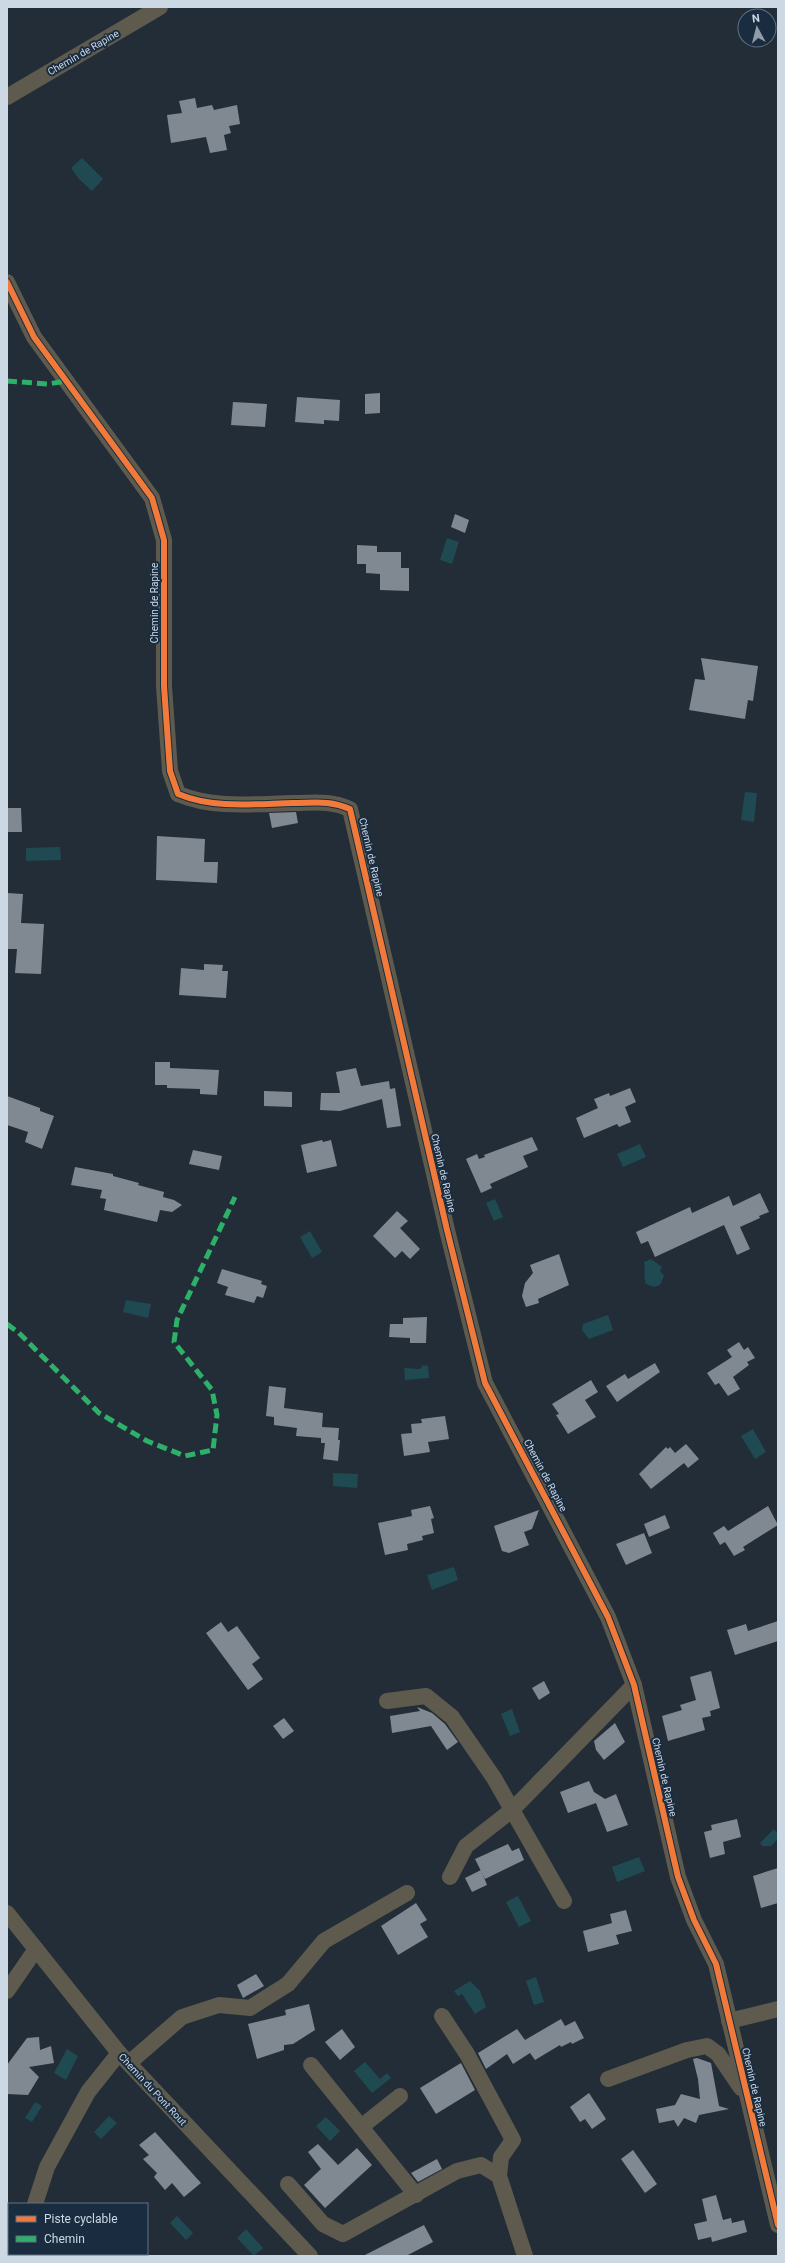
<svg xmlns="http://www.w3.org/2000/svg" width="785" height="2263" viewBox="0 0 785 2263" font-family="Roboto,sans-serif">
<style>
.water{fill:#1f4a52}
.building{fill:#808992}
.lines{fill:none;stroke-linecap:round;stroke-linejoin:round}
.minor{stroke:#5e5b4e;stroke-width:16}
.quiet{stroke:#2db169;stroke-width:5;stroke-dasharray:10 5;stroke-linecap:butt}
.cycleway-casing{stroke:#1a2d40;stroke-width:8}
.cycleway{stroke:#f17a3a;stroke-width:6}
.labels{text-anchor:middle;stroke-width:4;stroke-linejoin:round;paint-order:stroke}
.street-label{font-size:10px;fill:#ccd8e4;stroke:#1a2d40}
</style>
<rect width="100%" height="100%" fill="#222d38"/>
<g class="water">
<polygon points="82,158 103,179 92,191 79,179 71,168"/>
<polygon points="447,538 459,542 452,564 440,560"/>
<polygon points="745,792 757,793 754,822 741,820"/>
<polygon points="60,847 61,860 26,861 26,848"/>
<polygon points="640,1144 646,1157 623,1167 617,1154"/>
<polygon points="495,1199 503,1217 494,1221 486,1203"/>
<polygon points="310,1231 322,1252 312,1258 300,1237"/>
<path d="M 651,1259 L 662,1267 L 660,1271 L 664,1276 L 660,1285 L 654,1287 L 646,1284 C 643,1277 646,1270 644,1262 Z"/>
<polygon points="126,1300 151,1304 148,1318 123,1312"/>
<polygon points="608,1315 613,1330 589,1339 582,1330 583,1324"/>
<polygon points="423,1365 428,1366 429,1378 405,1380 404,1368 420,1369"/>
<polygon points="753,1429 766,1452 755,1459 741,1436"/>
<polygon points="333,1473 358,1474 357,1488 333,1486"/>
<polygon points="454,1567 458,1580 432,1590 427,1575"/>
<polygon points="512,1709 520,1732 510,1736 501,1714"/>
<polygon points="774,1829 778,1834 778,1839 771,1846 762,1846 760,1843"/>
<polygon points="639,1857 645,1871 617,1882 612,1867"/>
<polygon points="518,1896 531,1921 519,1927 506,1902"/>
<polygon points="536,1977 544,2002 534,2005 526,1981"/>
<polygon points="470,1981 480,1991 486,2007 475,2014 462,1994 458,1996 454,1991"/>
<polygon points="67,2049 78,2056 66,2080 54,2073"/>
<polygon points="365,2062 380,2079 387,2073 391,2078 372,2093 354,2071"/>
<polygon points="35,2102 42,2106 32,2122 25,2118"/>
<polygon points="109,2116 117,2123 101,2139 94,2132"/>
<polygon points="326,2117 340,2131 330,2141 316,2126"/>
<polygon points="177,2216 193,2233 186,2240 170,2223"/>
<polygon points="246,2229 263,2248 254,2256 237,2238"/>
</g>
<g class="building">
<polygon points="195,98 197,108 212,105 214,110 237,105 240,124 229,126 231,133 224,135 227,150 210,153 206,137 171,143 167,115 182,113 179,101"/>
<polygon points="380,393 380,413 365,414 365,394"/>
<polygon points="297,397 340,400 339,421 324,420 324,424 295,422"/>
<polygon points="233,402 267,404 265,427 231,425"/>
<polygon points="455,514 469,520 465,533 451,527"/>
<polygon points="357,545 377,546 377,552 401,552 401,568 409,568 409,591 380,590 380,574 366,573 366,564 357,564"/>
<polygon points="701,658 758,666 753,701 748,700 745,719 689,710 695,679 705,680"/>
<polygon points="7,808 21,808 22,832 7,832"/>
<polygon points="296,812 298,823 272,828 269,813"/>
<polygon points="157,836 205,839 204,862 218,862 217,883 156,880"/>
<polygon points="7,893 23,894 21,923 44,924 41,974 15,973 17,949 7,949"/>
<polygon points="204,964 223,965 222,971 228,971 226,998 179,995 181,968 204,970"/>
<polygon points="155,1062 170,1062 170,1068 219,1070 217,1095 200,1094 200,1089 167,1088 167,1085 155,1085"/>
<polygon points="356,1068 361,1086 389,1081 390,1089 395,1088 401,1126 387,1128 382,1099 340,1111 320,1110 321,1093 340,1093 336,1072"/>
<polygon points="630,1088 636,1102 625,1107 631,1122 619,1127 617,1124 584,1138 576,1118 598,1108 594,1099 609,1093 610,1096"/>
<polygon points="264,1091 292,1092 292,1107 264,1106"/>
<polygon points="7,1096 40,1108 40,1111 54,1116 42,1149 25,1142 28,1132 7,1125"/>
<polygon points="532,1137 538,1150 523,1156 528,1167 490,1184 492,1188 481,1193 466,1159 477,1154 479,1159 485,1157 484,1155"/>
<polygon points="322,1140 323,1142 331,1140 337,1166 307,1173 301,1145"/>
<polygon points="193,1150 222,1156 219,1170 189,1164"/>
<polygon points="75,1167 113,1174 113,1176 139,1183 138,1185 164,1192 163,1197 174,1200 182,1205 172,1212 160,1210 157,1222 104,1210 106,1199 100,1198 102,1190 71,1185"/>
<polygon points="760,1193 769,1212 759,1216 760,1218 740,1227 750,1249 737,1255 724,1225 655,1257 648,1241 641,1244 636,1232 690,1207 692,1213 729,1196 733,1206"/>
<polygon points="397,1211 408,1221 400,1228 420,1249 410,1259 402,1251 395,1258 373,1236"/>
<polygon points="559,1254 569,1285 538,1299 539,1303 526,1307 522,1296 525,1283 533,1273 530,1265"/>
<polygon points="222,1269 262,1281 261,1284 267,1286 263,1298 257,1296 254,1303 225,1295 228,1287 217,1283"/>
<polygon points="427,1317 426,1343 410,1343 410,1338 389,1337 390,1324 403,1324 403,1318"/>
<polygon points="739,1342 744,1350 748,1347 755,1358 747,1362 749,1365 733,1377 740,1389 728,1396 719,1383 715,1385 707,1373 732,1357 727,1350"/>
<polygon points="655,1363 660,1372 617,1402 606,1386 625,1374 628,1379"/>
<polygon points="591,1380 598,1392 585,1400 596,1417 568,1434 556,1415 559,1414 552,1404"/>
<polygon points="269,1386 286,1388 284,1408 323,1413 322,1427 339,1428 338,1440 340,1440 338,1461 323,1459 325,1443 321,1443 321,1432 321,1438 296,1436 297,1428 274,1425 274,1417 266,1416"/>
<polygon points="445,1416 449,1439 428,1442 430,1452 404,1456 401,1434 412,1433 411,1424 422,1423 421,1419"/>
<polygon points="686,1444 699,1459 688,1468 684,1463 651,1489 639,1474 666,1447 668,1449 670,1447 675,1453"/>
<polygon points="430,1506 434,1518 431,1519 434,1533 422,1536 423,1540 407,1544 408,1550 385,1555 378,1523 412,1516 411,1510"/>
<polygon points="768,1506 778,1525 743,1547 745,1550 734,1556 725,1542 720,1545 713,1533 724,1526 728,1531"/>
<polygon points="539,1510 532,1529 524,1532 529,1545 509,1553 502,1551 494,1526"/>
<polygon points="665,1515 670,1528 649,1537 644,1524"/>
<polygon points="644,1533 652,1553 626,1565 616,1544"/>
<polygon points="778,1621 778,1641 735,1655 727,1630 746,1624 748,1631"/>
<polygon points="221,1622 228,1632 237,1626 260,1658 252,1664 263,1679 248,1690 206,1633"/>
<polygon points="711,1671 720,1708 710,1711 711,1716 702,1718 705,1730 668,1741 662,1716 682,1710 680,1705 696,1700 690,1677"/>
<polygon points="544,1681 550,1693 539,1700 532,1688"/>
<polygon points="417,1707 432,1713 445,1724 458,1742 447,1750 431,1726 392,1733 390,1716 420,1711"/>
<polygon points="284,1718 294,1731 283,1739 273,1726"/>
<polygon points="615,1723 625,1742 604,1760 596,1750 594,1741"/>
<polygon points="589,1781 594,1792 605,1799 616,1794 628,1825 607,1832 596,1803 568,1813 560,1792"/>
<polygon points="737,1819 741,1837 723,1842 725,1854 710,1858 704,1832 712,1830 711,1825"/>
<polygon points="508,1844 512,1851 519,1848 524,1860 485,1879 475,1859"/>
<polygon points="778,1868 778,1903 761,1908 753,1876"/>
<polygon points="481,1870 487,1885 472,1892 465,1878"/>
<polygon points="416,1903 427,1920 420,1924 428,1937 398,1955 381,1926"/>
<polygon points="626,1910 632,1931 616,1935 619,1944 588,1952 583,1931 612,1923 610,1914"/>
<polygon points="256,1974 264,1986 243,1998 237,1985"/>
<polygon points="309,2004 315,2030 293,2044 284,2045 284,2050 257,2059 248,2024 286,2015 285,2010"/>
<polygon points="561,2019 565,2026 575,2021 584,2038 572,2044 571,2042 561,2047 560,2045 535,2060 530,2053 513,2064 507,2054 486,2069 478,2053 517,2029 525,2040"/>
<polygon points="342,2029 355,2047 340,2060 325,2042"/>
<polygon points="39,2037 40,2050 51,2046 54,2063 29,2067 39,2077 28,2095 7,2094 7,2065 27,2038"/>
<polygon points="697,2058 711,2063 719,2106 729,2109 699,2115 696,2123 684,2118 678,2127 674,2120 659,2123 656,2109 675,2105 681,2094 700,2099 698,2079 693,2059"/>
<polygon points="461,2063 475,2090 436,2114 420,2088"/>
<polygon points="589,2093 606,2119 592,2129 585,2119 580,2122 570,2107"/>
<polygon points="155,2132 201,2183 184,2197 172,2183 165,2190 154,2177 157,2173 143,2159 149,2155 139,2145"/>
<polygon points="318,2144 338,2165 357,2148 372,2165 325,2208 304,2185 321,2169 308,2152"/>
<polygon points="633,2150 657,2184 645,2193 621,2159"/>
<polygon points="437,2159 442,2169 418,2182 411,2173"/>
<polygon points="716,2195 723,2220 731,2218 732,2223 744,2220 747,2232 712,2242 711,2237 698,2240 694,2224 707,2221 702,2199"/>
<polygon points="424,2225 433,2242 406,2256 363,2256"/>
</g>
<g class="lines">
<g class="minor">
<polyline points="7,97 160,7"/>
<path d="M 7,282 L 34,337 L 152,498 L 164,540 L 164,686 L 170,771 L 178,794 C 214,809 254,804 293,803 C 315,803 329,800 350,809 L 447,1230 L 485,1383 L 608,1617 L 634,1685 L 678,1877 L 694,1920 L 716,1964 L 778,2225"/>
<polyline points="387,1701 426,1696 452,1717 494,1778 564,1901"/>
<polyline points="450,1877 466,1846 512,1810 634,1685"/>
<polyline points="7,1913 119,2053 310,2256"/>
<polyline points="7,1991 36,1949"/>
<polyline points="442,2016 467,2054 513,2140 501,2157 499,2176 525,2256"/>
<polyline points="729,2021 778,2009"/>
<polyline points="129,2063 182,2017 219,2005 250,2008 288,1984 324,1941 407,1893"/>
<polyline points="311,2065 416,2195"/>
<polyline points="608,2079 687,2050 707,2046 718,2054 741,2088"/>
<polyline points="361,2127 400,2096"/>
<polyline points="288,2184 323,2224 343,2234 457,2171 481,2165 499,2176"/>
<polyline points="35,2204 47,2167 88,2092 119,2053"/>
<polyline points="17,2256 17,2254"/>
</g>
<g class="quiet">
<polyline points="7,381 48,384 66,381"/>
<polyline points="7,1324 19,1333 99,1413 147,1441 185,1456 213,1450 217,1415 212,1390 174,1342 177,1320 235,1197"/>
</g>
<g class="cycleway-casing">
<path id="cycleway" d="M 7,282 L 34,337 L 152,498 L 164,540 L 164,686 L 170,771 L 178,794 C 214,809 254,804 293,803 C 315,803 329,800 350,809 L 447,1230 L 485,1383 L 608,1617 L 634,1685 L 678,1877 L 694,1920 L 716,1964 L 778,2225"/>
</g>
<use href="#cycleway" class="cycleway"/>
</g>
<g class="labels">
<g class="street-label">
<text transform="translate(83 52) rotate(-30)" y="4">Chemin de Rapine</text>
<text transform="translate(154 603) rotate(-90)" y="4">Chemin de Rapine</text>
<text transform="translate(372 857) rotate(77)" y="4">Chemin de Rapine</text>
<text transform="translate(444 1173) rotate(77)" y="4">Chemin de Rapine</text>
<text transform="translate(546 1475) rotate(62)" y="4">Chemin de Rapine</text>
<text transform="translate(665 1777) rotate(77)" y="4">Chemin de Rapine</text>
<text transform="translate(755 2087) rotate(77)" y="4">Chemin de Rapine</text>
<text transform="translate(153 2089) rotate(47)" y="4">Chemin du Pont Rout</text>
</g>
</g>
<rect width="785" height="2263" fill="none" stroke="#ccd8e4" stroke-width="16"/>
<rect x="8" y="2203" width="140" height="52" fill="#1a2d40" stroke="#617182"/>
<rect x="16" y="2216" width="20" height="6" fill="#f17a3a" stroke="#617182"/>
<text x="44" y="2223" font-size="12" fill="#ccd8e4">Piste cyclable</text>
<rect x="16" y="2236" width="20" height="6" fill="#2db169" stroke="#617182"/>
<text x="44" y="2243" font-size="12" fill="#ccd8e4">Chemin</text>
<g transform="translate(757 28) rotate(353)"><circle r="19" fill="#1a2d40" stroke="#617182"/>
<path d="M0-3L7 15L0 10L-7 15Z" fill="#909ca8"/>
<text y="-6" font-size="11" font-weight="bold" text-anchor="middle" fill="#ccd8e4">N</text>
</g>
</svg>
